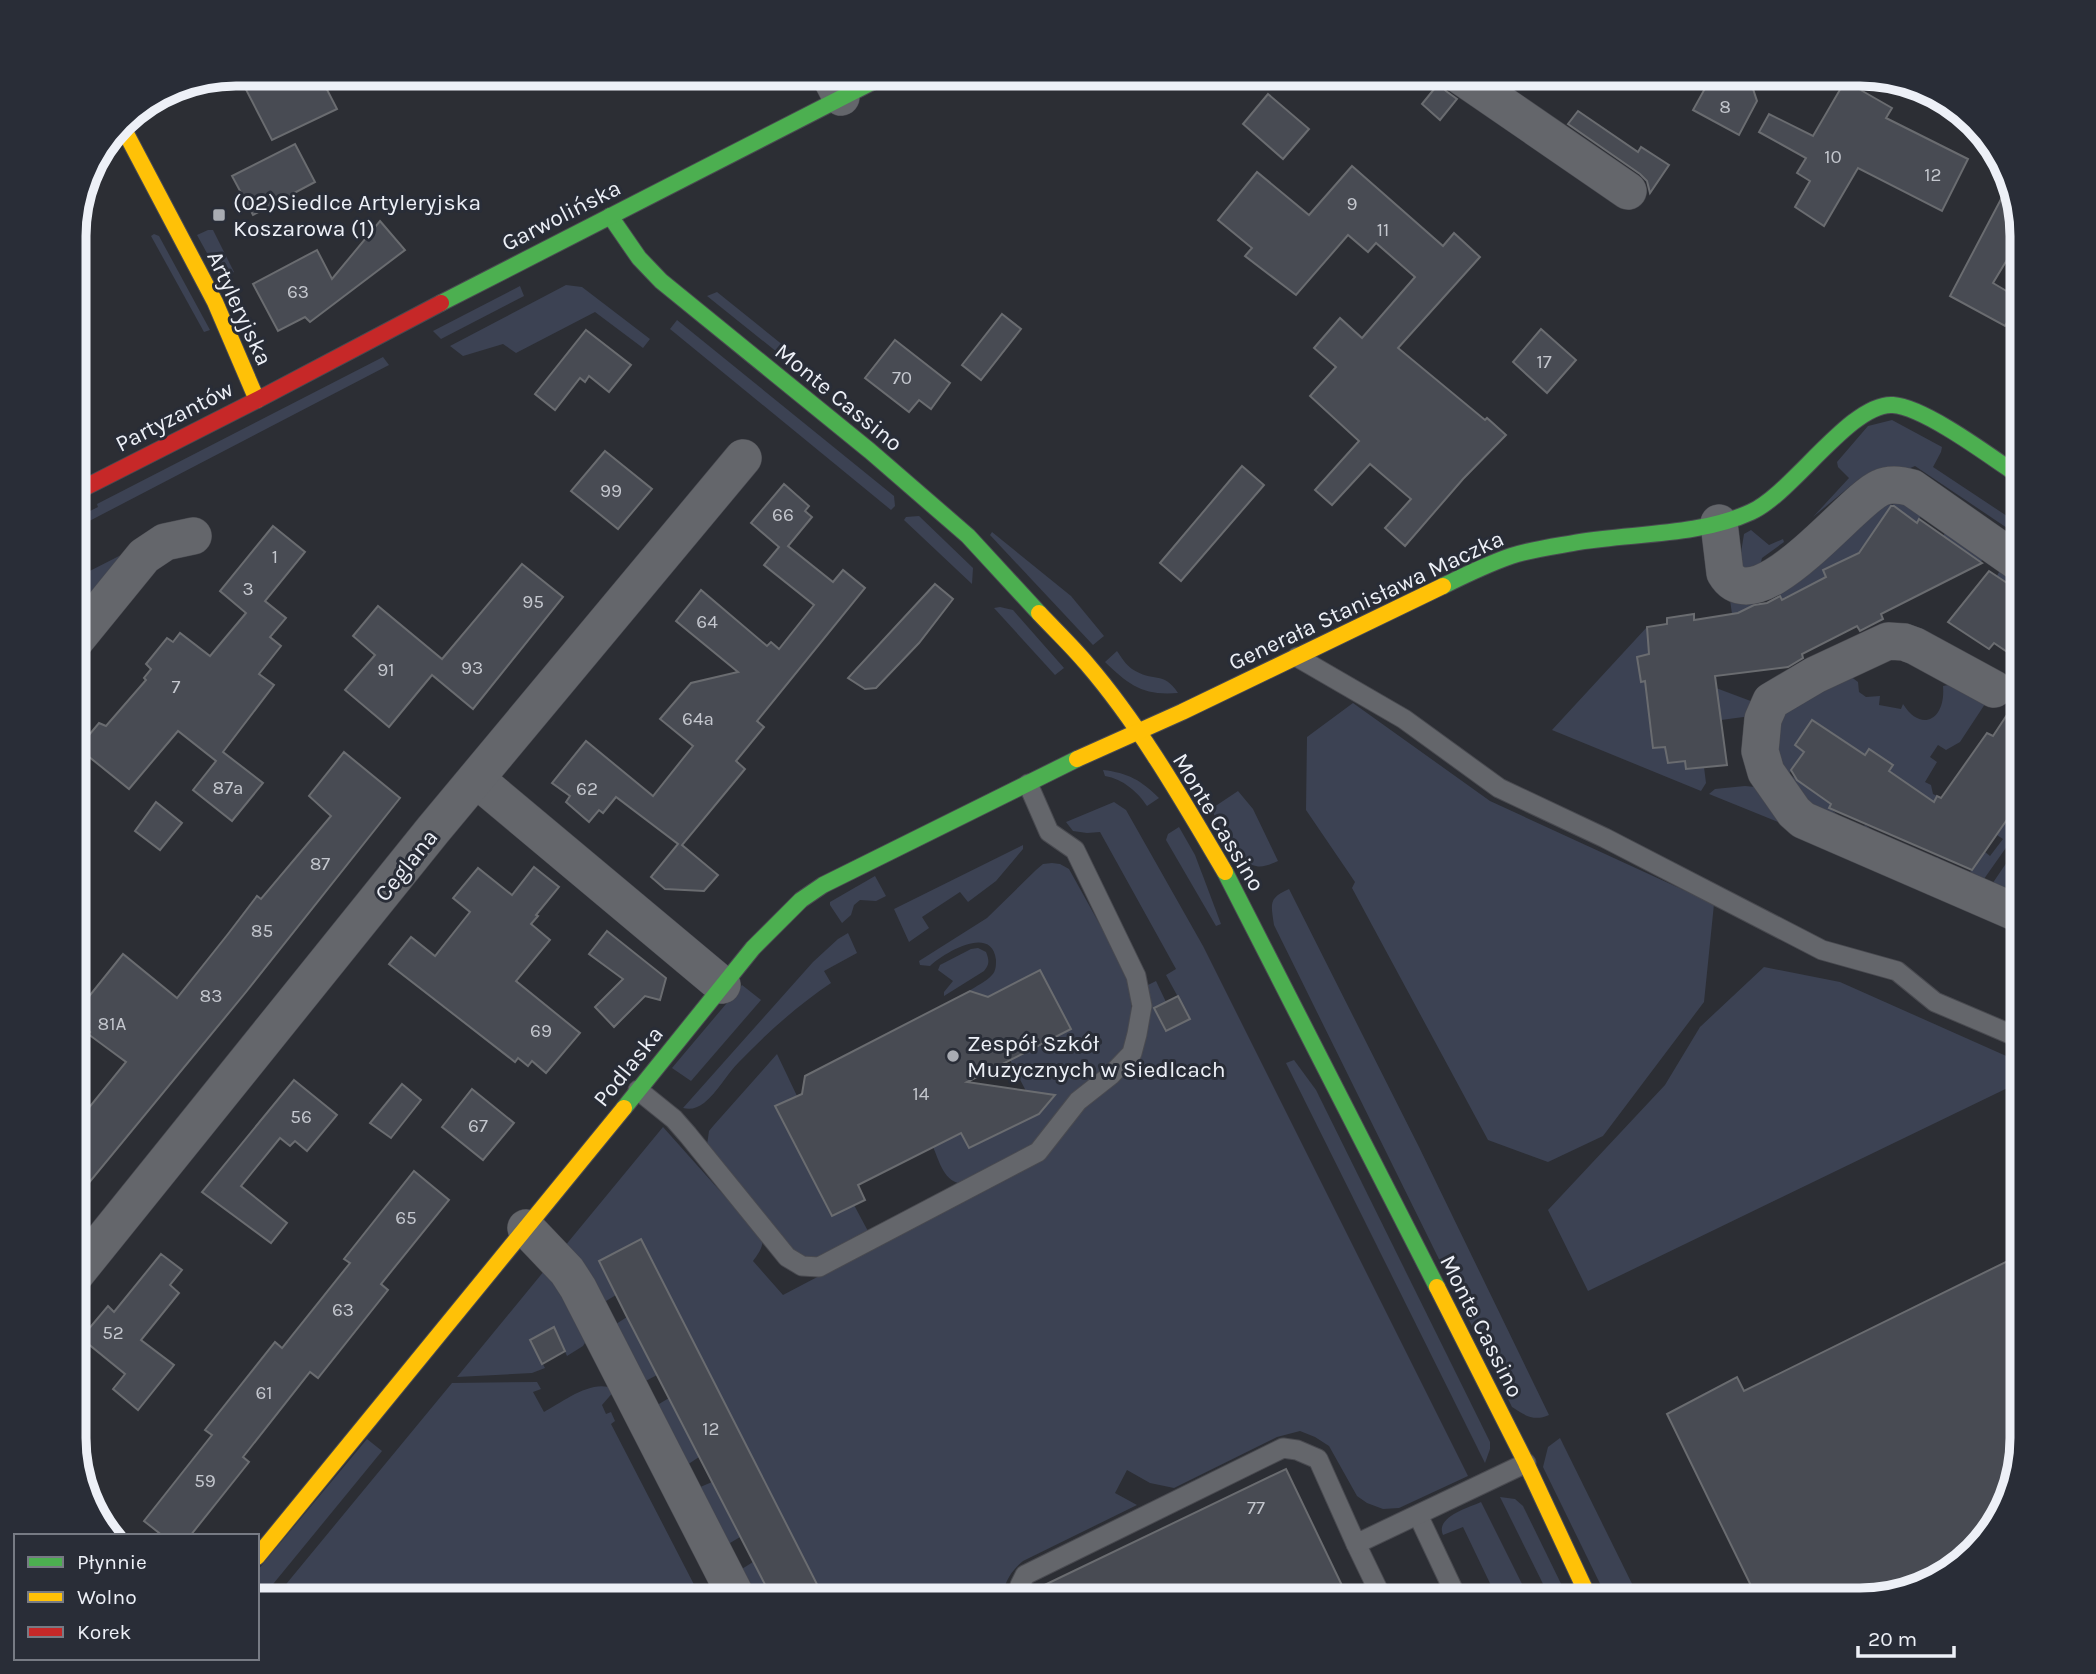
<svg xmlns="http://www.w3.org/2000/svg" width="2096" height="1674" viewBox="0 0 2096 1674" font-family="Karla,sans-serif">
<style>
.green{fill:#3c4253}
.building{fill:#484b53;stroke:#6a6c70;stroke-width:2}
.lines{fill:none;stroke-linecap:round;stroke-linejoin:round}
.lane-casing{stroke:#494a50;stroke-width:21}
.street-casing{stroke:#494a50;stroke-width:38}
.fast-casing{stroke:#494a50;stroke-width:18}
.slow-casing{stroke:#494a50;stroke-width:18}
.jam-casing{stroke:#494a50;stroke-width:18}
.lane{stroke:#64666b;stroke-width:19}
.street{stroke:#64666b;stroke-width:37}
.fast{stroke:#4caf50;stroke-width:16}
.slow{stroke:#ffc107;stroke-width:16}
.jam{stroke:#c62828;stroke-width:16}
.poi-dot{fill:#a9acb3;stroke:#292d37;stroke-width:2.5}
.labels{text-anchor:middle;stroke-width:6;stroke-linejoin:round;paint-order:stroke}
.number-label{font-size:19px;fill:#c4c7ce}
.poi-label{font-size:23px;fill:#edf0f7;stroke:#292d37;text-anchor:start}
.street-label{font-size:23px;fill:#edf0f7;stroke:#292d37}
.rim{fill:none;stroke:#edf0f7;stroke-width:9}
</style>
<rect width="100%" height="100%" fill="#2c2e34"/>
<g class="green">
<polygon points="208,230 213,230 234,272 226,276 219,275 197,235"/>
<polygon points="154,234 159,236 210,330 204,332 151,236"/>
<polygon points="566,285 582,287 650,339 643,348 595,312 516,353 503,344 463,356 450,346"/>
<polygon points="520,286 524,296 441,339 433,331"/>
<polygon points="717,292 789,350 819,384 818,385 707,296"/>
<polygon points="677,320 894,496 895,506 891,510 670,329"/>
<polygon points="383,357 389,365 74,529 74,519 98,507 97,504"/>
<polygon points="1892,420 1942,447 1941,452 1933,467 2022,526 2022,538 1915,466 1903,471 1877,478 1859,479 1813,517 1849,478 1838,467 1837,462 1868,426"/>
<polygon points="1895,493 2022,575 2022,593 1997,576 2000,570 1983,559 1979,564 1941,539 1945,533 1921,516 1917,523 1892,504 1865,545 1875,553 1847,559 1824,570 1826,577 1782,599 1777,593 1749,608 1751,611 1732,614 1729,593"/>
<polygon points="919,516 973,568 972,584 904,520 906,517"/>
<polygon points="1751,530 1769,545 1783,539 1784,542 1762,558 1758,574 1738,571 1744,534"/>
<polygon points="992,532 1071,596 1104,636 1093,645 990,535"/>
<polygon points="125,553 74,616 74,579"/>
<polygon points="1000,607 1013,610 1064,668 1055,675 994,608"/>
<polygon points="1647,627 1649,654 1637,657 1641,681 1654,680 1649,719 1653,748 1665,747 1685,761 1686,769 1704,767 1706,783 1701,791 1552,730"/>
<path d="M 1117,651 C 1121,657 1126,665 1132,669 C 1153,683 1163,670 1178,693 C 1143,696 1129,685 1105,662 Z"/>
<path d="M 1850,676 L 1858,682 L 1859,692 L 1866,697 L 1880,696 L 1879,705 L 1901,709 L 1903,704 C 1921,733 1946,720 1943,686 L 1958,683 L 1985,704 L 1960,742 L 1946,750 L 1938,745 L 1930,757 L 1937,762 L 1925,782 L 1931,785 L 1933,794 L 1937,796 L 1934,802 L 1889,771 L 1892,766 L 1869,749 L 1865,755 L 1813,720 L 1795,745 L 1804,752 L 1789,774 L 1831,804 L 1829,808 L 1841,817 L 1814,819 L 1772,745 L 1775,717 Z"/>
<polygon points="1708,685 1756,703 1751,716 1721,720"/>
<polygon points="1353,703 1490,801 1714,904 1704,1002 1603,1136 1548,1162 1488,1140 1352,888 1355,882 1306,810 1307,737"/>
<path d="M 1103,770 C 1128,773 1141,780 1159,798 L 1147,806 C 1138,792 1123,779 1105,776 Z"/>
<polygon points="1745,786 1755,787 1793,828 1709,794 1715,789"/>
<path d="M 1238,791 L 1253,809 L 1278,861 C 1271,864 1263,868 1256,866 C 1235,862 1221,826 1211,809 Z"/>
<polygon points="2022,798 2022,825 1979,886 1974,890 1850,835 1855,826 1861,830 1865,825 1903,850 1907,845 1933,863 1937,857 1967,876 1985,852 1990,856 2003,839 1997,835"/>
<path d="M 1114,802 L 1126,810 L 1203,946 L 1468,1476 L 1399,1508 L 1383,1509 L 1367,1503 L 1357,1496 L 1329,1446 L 1315,1437 L 1300,1431 L 1277,1437 L 1174,1488 L 1150,1483 L 1127,1470 L 1115,1493 L 1137,1505 L 1023,1561 C 1010,1572 1004,1583 1002,1600 L 825,1600 L 641,1240 L 600,1261 L 616,1295 L 601,1304 L 560,1252 L 663,1127 L 762,1238 C 764,1247 758,1254 753,1261 L 783,1295 L 1036,1162 L 1086,1105 L 1111,1086 L 1146,986 L 1156,981 L 1166,1002 L 1154,1009 L 1165,1031 L 1190,1019 L 1166,975 L 1176,969 L 1100,832 L 1087,833 L 1073,831 L 1066,822 Z"/>
<polygon points="1179,827 1195,855 1221,924 1216,926 1166,840 1168,834"/>
<polygon points="2022,840 2022,890 2012,905 1988,890"/>
<polygon points="1023,845 1023,849 996,881 968,902 960,892 922,917 929,928 909,942 894,909"/>
<path d="M 1052,863 L 1060,864 L 1069,869 L 1129,977 C 1132,999 1132,1022 1127,1045 L 1032,1148 L 963,1184 C 944,1182 940,1163 933,1147 L 961,1133 L 969,1148 L 1038,1114 L 1039,1093 L 1032,1091 L 1027,1093 L 1010,1060 L 1071,1029 L 1040,970 L 982,1000 L 976,992 L 969,991 C 976,986 986,982 992,975 C 996,971 996,965 996,960 C 992,924 944,953 930,966 L 920,965 L 919,961 L 987,918 L 1036,870 L 1043,864 Z"/>
<polygon points="875,876 886,896 876,901 860,900 854,905 851,915 842,923 830,905 830,902"/>
<path d="M 1289,889 L 1419,1147 L 1549,1415 C 1534,1422 1524,1415 1512,1407 L 1274,925 C 1271,904 1268,898 1289,889 Z"/>
<path d="M 848,933 L 857,953 L 824,971 L 831,983 C 797,1006 768,1032 739,1062 C 727,1074 717,1093 704,1103 C 697,1108 691,1110 683,1108 L 813,962 L 838,939 Z"/>
<path d="M 978,948 L 986,952 C 989,960 990,964 984,971 L 944,996 L 944,992 L 953,981 L 938,970 L 940,965 L 971,949 Z"/>
<polygon points="1764,967 1840,982 2022,1063 2022,1081 1588,1291 1548,1210 1665,1085 1700,1027"/>
<polygon points="742,985 761,1000 691,1081 672,1068"/>
<polygon points="777,1054 797,1096 776,1106 832,1216 854,1205 869,1233 817,1260 805,1258 792,1249 707,1145 709,1131 714,1125"/>
<polygon points="1294,1060 1316,1090 1490,1442 1490,1449 1485,1463 1286,1063"/>
<polygon points="549,1265 588,1338 583,1346 567,1356 554,1328 530,1340 545,1368 532,1373 457,1377"/>
<polygon points="627,1317 657,1375 640,1384 613,1326"/>
<path d="M 537,1382 L 541,1389 L 533,1392 L 544,1412 C 563,1402 594,1377 615,1390 L 602,1405 L 606,1414 L 611,1412 L 615,1421 L 611,1424 L 702,1600 L 273,1600 L 452,1383 Z"/>
<polygon points="669,1398 699,1457 687,1465 654,1407"/>
<polygon points="1560,1438 1640,1600 1608,1600 1543,1467 1548,1447"/>
<polygon points="367,1439 382,1451 260,1600 257,1600 257,1571"/>
<polygon points="712,1482 740,1537 725,1546 698,1488"/>
<polygon points="1500,1497 1515,1499 1523,1506 1569,1600 1551,1600"/>
<path d="M 1481,1502 L 1530,1600 L 1498,1600 L 1463,1527 L 1443,1535 C 1435,1517 1468,1508 1481,1502 Z"/>
<polygon points="753,1562 773,1600 747,1600 737,1572"/>
</g>
<g class="building">
<polygon points="238,74 319,74 337,109 272,140"/>
<polygon points="1721,74 1748,74 1757,101 1739,135 1693,110 1708,83 1714,86"/>
<polygon points="1845,81 1892,108 1886,118 1968,159 1942,211 1858,168 1824,226 1795,207 1810,181 1797,173 1806,158 1759,132 1769,114 1813,136"/>
<polygon points="1439,83 1446,91 1457,99 1440,120 1422,104"/>
<polygon points="1268,94 1309,129 1283,159 1243,124"/>
<polygon points="1578,111 1638,152 1641,147 1669,165 1650,193 1647,181 1640,174 1568,124"/>
<polygon points="295,144 315,182 253,215 232,176"/>
<polygon points="1352,166 1443,246 1454,233 1480,257 1398,348 1485,420 1487,418 1506,435 1463,479 1405,546 1385,528 1411,499 1370,464 1332,505 1315,490 1359,441 1310,396 1336,367 1314,348 1340,318 1362,338 1415,277 1376,243 1368,252 1348,235 1296,295 1245,256 1252,248 1218,220 1257,172 1309,215"/>
<polygon points="2010,182 2022,235 1993,283 2020,299 2005,326 1950,296"/>
<polygon points="380,221 405,250 310,322 305,317 278,331 253,284 317,250 332,279"/>
<polygon points="1002,314 1021,329 981,380 962,365"/>
<polygon points="1541,329 1576,360 1547,393 1513,362"/>
<polygon points="586,330 631,365 609,392 589,376 585,382 580,378 555,410 535,394"/>
<polygon points="895,340 950,383 931,409 919,400 909,412 865,378"/>
<polygon points="605,451 652,489 618,529 571,491"/>
<polygon points="1242,466 1264,485 1181,581 1160,563"/>
<polygon points="784,484 809,506 805,511 812,517 788,546 833,582 843,570 865,588 757,721 764,727 736,761 745,769 682,845 718,875 704,891 665,889 651,877 678,844 616,797 603,813 599,810 589,822 566,802 570,796 552,783 586,741 653,796 693,746 660,719 691,683 738,672 676,621 701,590 767,646 771,642 779,649 814,605 764,565 779,547 751,523"/>
<polygon points="1891,506 1894,506 1917,523 1919,519 1982,563 1881,614 1883,619 1860,631 1857,626 1802,654 1803,658 1788,667 1715,676 1727,765 1686,769 1685,761 1668,763 1665,747 1653,748 1645,681 1641,682 1637,657 1649,654 1647,627 1667,624 1667,618 1694,614 1694,620 1738,613 1754,605 1767,603 1780,596 1782,600 1826,577 1823,570 1859,553"/>
<polygon points="273,526 305,552 265,601 286,618 270,637 281,646 259,674 274,685 223,752 263,783 232,821 193,790 216,761 178,731 129,789 78,748 99,723 106,726 146,680 144,678 151,669 146,664 167,638 173,642 180,633 210,656 246,613 220,591"/>
<polygon points="522,564 563,597 473,709 432,675 389,727 345,690 375,655 353,636 378,606 442,659"/>
<polygon points="1989,571 2022,593 2022,662 1994,643 1989,649 1948,622"/>
<polygon points="935,584 953,599 919,643 876,688 865,689 848,678"/>
<polygon points="2022,692 2022,798 1972,870 1829,808 1831,804 1797,780 1791,770 1804,752 1795,745 1812,720 1865,755 1869,749 1893,765 1889,771 1934,802 1937,796 1941,798 1987,733 1993,736"/>
<polygon points="344,752 400,798 246,992 74,1201 74,1126 126,1062 88,1034 90,1032 74,1019 74,1015 123,954 177,998 228,934 257,896 261,899 331,816 309,796"/>
<polygon points="156,802 182,823 160,850 135,831"/>
<polygon points="534,867 559,887 536,915 538,916 531,924 550,940 516,981 580,1033 546,1073 532,1061 528,1066 518,1058 515,1062 389,964 411,937 435,956 470,912 453,898 478,868 512,895"/>
<polygon points="607,931 666,978 660,1000 645,996 614,1027 595,1007 623,979 589,954"/>
<polygon points="1040,970 1071,1029 967,1082 1055,1095 1039,1114 969,1148 961,1133 858,1185 865,1200 832,1216 775,1106 802,1094 805,1076 970,991 988,997"/>
<polygon points="1178,996 1190,1019 1166,1031 1154,1008"/>
<polygon points="294,1080 337,1115 307,1151 295,1141 290,1146 280,1138 241,1186 287,1223 271,1243 202,1192"/>
<polygon points="402,1084 421,1100 391,1138 370,1123"/>
<polygon points="472,1089 514,1123 483,1160 442,1127"/>
<polygon points="414,1171 449,1200 381,1284 388,1290 318,1378 310,1372 243,1457 249,1462 190,1536 163,1536 144,1521 212,1435 205,1430 275,1342 282,1348 350,1263 344,1259"/>
<polygon points="641,1239 825,1600 773,1600 627,1317 599,1261"/>
<polygon points="161,1254 182,1270 170,1285 179,1293 141,1340 174,1365 138,1410 113,1389 125,1374 81,1338 108,1306 114,1312"/>
<polygon points="2022,1254 2022,1438 2010,1500 1982,1545 1932,1584 1860,1600 1758,1600 1667,1414 1737,1377 1744,1391"/>
<polygon points="554,1327 565,1351 542,1364 530,1340"/>
<polygon points="1286,1469 1349,1600 1031,1600 1032,1591"/>
</g>
<g class="lines">
<g class="lane-casing">
<g id="lane">
<polyline points="1297,657 1404,719 1499,788 1605,838 1822,950 1897,971 1935,1002 2022,1039"/>
<polyline points="638,1090 674,1119 688,1135 787,1257 802,1266 819,1267 1038,1152 1078,1101 1111,1075 1132,1053 1137,1034 1142,1006 1136,976 1075,850 1049,832 1028,784"/>
<polyline points="1418,1515 1458,1600"/>
<polyline points="1356,1544 1383,1600"/>
<polyline points="1019,1600 1020,1585 1025,1575 1283,1448 1297,1450 1318,1459 1356,1544 1526,1463"/>
</g>
</g>
<g class="street-casing">
<g id="street">
<polyline points="829,74 841,97"/>
<polyline points="1458,74 1628,191"/>
<path d="M 1719,523 L 1725,573 C 1756,626 1850,501 1880,488 C 1890,483 1902,485 1912,488 L 2022,565"/>
<polyline points="74,642 144,556 165,542 193,536"/>
<polyline points="1994,689 1915,646 1904,642 1888,641 1815,675 1771,701 1763,719 1760,751 1766,772 1794,812 1803,820 2015,912 2022,913"/>
<polyline points="476,779 722,985"/>
<polyline points="526,1228 567,1271 578,1288 738,1600"/>
<polyline points="74,1276 433,830 743,458"/>
</g>
</g>
<g class="fast-casing">
<g id="fast">
<polyline points="610,216 639,258 661,281 870,451 968,536 1039,613"/>
<polyline points="441,303 888,74"/>
<path d="M 1443,586 C 1465,575 1488,564 1511,556 C 1532,549 1557,546 1579,542 C 1634,533 1699,536 1751,512 C 1793,493 1851,402 1893,405 C 1925,407 1994,459 2022,478"/>
<polyline points="1225,872 1437,1287"/>
<polyline points="624,1108 753,948 801,900 823,885 1077,759"/>
</g>
</g>
<g class="slow-casing">
<g id="slow">
<polyline points="121,124 215,302 257,400"/>
<path d="M 1039,613 C 1055,630 1072,646 1087,664 C 1141,727 1183,801 1225,872"/>
<polyline points="1077,759 1182,712 1443,586"/>
<polyline points="1437,1287 1526,1463 1590,1600"/>
<polyline points="257,1557 624,1108"/>
</g>
</g>
<g class="jam-casing">
<polyline id="jam" points="74,493 257,400 441,303"/>
</g>
<use href="#lane" class="lane"/>
<use href="#street" class="street"/>
<use href="#fast" class="fast"/>
<use href="#slow" class="slow"/>
<use href="#jam" class="jam"/>
</g>
<g class="poi-dot">
<rect x="212" y="208" width="14" height="14" rx="3.5"/>
<circle cx="953" cy="1056" r="7"/>
</g>
<g class="labels">
<g class="number-label">
<text x="1725" y="113">8</text>
<text x="1833" y="163">10</text>
<text x="1933" y="181">12</text>
<text x="1352" y="210">9</text>
<text x="1383" y="236">11</text>
<text x="298" y="298">63</text>
<text x="1544" y="368">17</text>
<text x="902" y="384">70</text>
<text x="611" y="497">99</text>
<text x="783" y="521">66</text>
<text x="275" y="563">1</text>
<text x="248" y="595">3</text>
<text x="533" y="608">95</text>
<text x="707" y="628">64</text>
<text x="472" y="674">93</text>
<text x="386" y="676">91</text>
<text x="176" y="693">7</text>
<text x="698" y="725">64a</text>
<text x="228" y="794">87a</text>
<text x="587" y="795">62</text>
<text x="320" y="870">87</text>
<text x="262" y="937">85</text>
<text x="211" y="1002">83</text>
<text x="112" y="1030">81A</text>
<text x="541" y="1037">69</text>
<text x="921" y="1100">14</text>
<text x="301" y="1123">56</text>
<text x="478" y="1132">67</text>
<text x="406" y="1224">65</text>
<text x="343" y="1316">63</text>
<text x="113" y="1339">52</text>
<text x="264" y="1399">61</text>
<text x="711" y="1435">12</text>
<text x="205" y="1487">59</text>
<text x="1256" y="1514">77</text>
</g>
<g class="poi-label">
<text x="233" y="210">(02)Siedlce Artyleryjska<tspan x="233" dy="26">Koszarowa (1)</tspan></text>
<text x="967" y="1051">Zespół Szkół<tspan x="967" dy="26">Muzycznych w Siedlcach</tspan></text>
</g>
<g class="street-label">
<text transform="translate(561 215) rotate(-27)" y="8">Garwolińska</text>
<text transform="translate(240 308) rotate(65)" y="8">Artyleryjska</text>
<text transform="translate(839 397) rotate(39)" y="8">Monte Cassino</text>
<text transform="translate(174 416) rotate(-27)" y="8">Partyzantów</text>
<text transform="translate(1366 600) rotate(-25)" y="8">Generała Stanisława Maczka</text>
<text transform="translate(1219 822) rotate(59)" y="8">Monte Cassino</text>
<text transform="translate(406 865) rotate(-51)" y="8">Ceglana</text>
<text transform="translate(628 1066) rotate(-51)" y="8">Podlaska</text>
<text transform="translate(1482 1326) rotate(63)" y="8">Monte Cassino</text>
</g>
</g>
<path d="M0 0H2096V1674H0ZM236 86H1860A150 150 0 0 1 2010 236V1438A150 150 0 0 1 1860 1588H236A150 150 0 0 1 86 1438V236A150 150 0 0 1 236 86Z" fill="#292d37" fill-rule="evenodd"/>
<path class="rim" d="M236 86H1860A150 150 0 0 1 2010 236V1438A150 150 0 0 1 1860 1588H236A150 150 0 0 1 86 1438V236A150 150 0 0 1 236 86Z"/>
<rect x="14" y="1534" width="245" height="126" fill="#292d37" stroke="#777b84" stroke-width="2"/>
<rect x="28" y="1557" width="35" height="10" fill="#4caf50" stroke="#777b84" stroke-width="2"/>
<text x="77" y="1569" font-size="21" fill="#edf0f7">Płynnie</text>
<rect x="28" y="1592" width="35" height="10" fill="#ffc107" stroke="#777b84" stroke-width="2"/>
<text x="77" y="1604" font-size="21" fill="#edf0f7">Wolno</text>
<rect x="28" y="1627" width="35" height="10" fill="#c62828" stroke="#777b84" stroke-width="2"/>
<text x="77" y="1639" font-size="21" fill="#edf0f7">Korek</text>
<path d="M1858 1646v10h96v-10" fill="none" stroke="#edf0f7" stroke-width="3.5"/>
<text x="1868" y="1646" font-size="21" fill="#edf0f7" stroke="#292d37" stroke-width="5" paint-order="stroke">20 m</text>
</svg>
